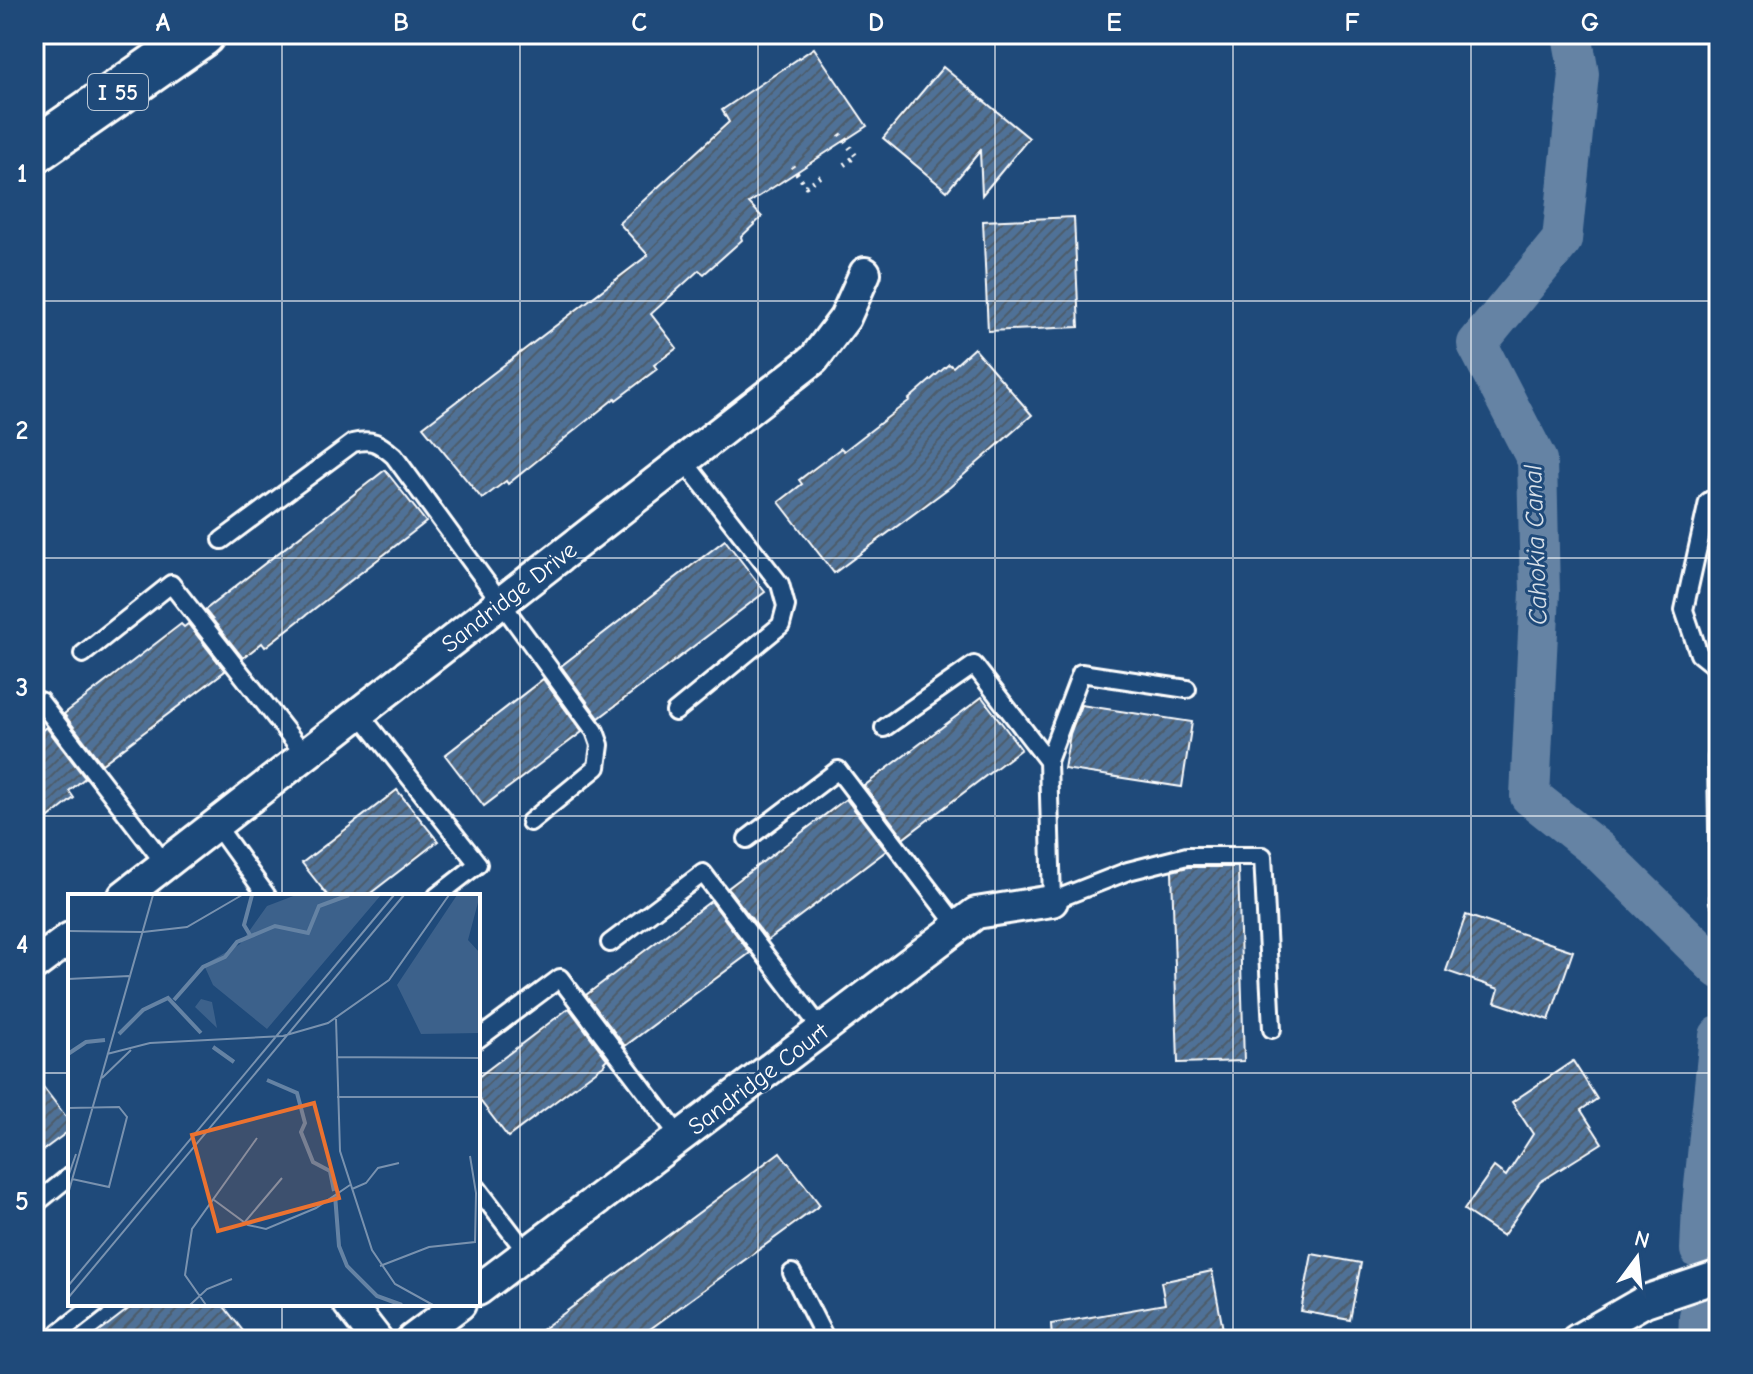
<svg xmlns="http://www.w3.org/2000/svg" width="1753" height="1374" viewBox="0 0 1753 1374" font-family="'Comic Neue',sans-serif">
<style>
.lines{fill:none;stroke-linecap:round;stroke-linejoin:round}
.canal{stroke:#6583a4;stroke-width:40}
.building{fill:url(#building-hatch);stroke:#fff;stroke-width:2}
.lane-casing{stroke:#fff;stroke-width:22}
.street-casing{stroke:#fff;stroke-width:36}
.highway-casing{stroke:#fff;stroke-width:50}
.path{stroke:#fff;stroke-width:5;stroke-dasharray:2 6;stroke-linecap:butt}
.lane{stroke:#1f4a7a;stroke-width:16}
.street{stroke:#1f4a7a;stroke-width:30}
.highway{stroke:#1f4a7a;stroke-width:44}
.grid{fill:none;stroke:#fff;stroke-width:2;stroke-opacity:0.55}
.labels{text-anchor:middle;stroke-width:6;stroke-linejoin:round;paint-order:stroke}
.shield{fill:#1f4a7a;stroke:#bcc9d7;stroke-width:2}
.shield-label{font-size:22px;font-weight:bold;fill:#fff}
.street-label{font-size:24px;fill:#fff;stroke:#1f4a7a}
.water-label{font-size:26px;font-style:italic;fill:#d8e0e8;stroke:#1f4a7a}
.inset-river{fill:none;stroke:#6583a4;stroke-width:4}
.inset-road{fill:none;stroke:#7992af;stroke-width:2}
.view{fill:#eb7230;fill-opacity:0.15;stroke:#eb7230;stroke-width:4}
.inset-edge{fill:none;stroke:#fff;stroke-width:4}
.neatline{fill:none;stroke:#fff;stroke-width:3}
.grid-label{font-size:26px;text-anchor:middle;font-weight:bold;fill:#fff}
</style>
<defs>
<pattern id="building-hatch" width="6" height="6" patternUnits="userSpaceOnUse" patternTransform="scale(2)"><rect width="6" height="6" fill="#507197"/><path d="M-1 1l2-2M0 6l6-6M5 7l2-2" fill="none" stroke="#4e5b6a"/></pattern>
</defs>
<rect width="100%" height="100%" fill="#1f4a7a"/>
<filter id="ink" filterUnits="userSpaceOnUse"><feTurbulence type="fractalNoise" baseFrequency=".0125" numOctaves="2"/><feDisplacementMap in="SourceGraphic" scale="16" xChannelSelector="R" yChannelSelector="G"/><feConvolveMatrix kernelMatrix="1 2 1 2 8 2 1 2 1" color-interpolation-filters="sRGB"/></filter>
<g filter="url(#ink)">
<g class="lines">
<g class="canal">
<polyline points="1572,34 1579,74 1562,240 1477,344 1537,460 1540,592 1530,796 1598,850 1719,969"/>
<polyline points="1700,1250 1702,1206 1719,1036"/>
<polyline points="1698,1340 1699,1316"/>
</g>
</g>
<g class="building">
<polygon points="814,48 867,126 749,203 762,217 741,237 742,240 704,274 699,270 651,314 677,348 654,365 657,369 616,400 615,398 508,484 506,481 482,499 423,427 648,255 619,223 729,122 722,110"/>
<polygon points="943,67 1029,138 982,195 980,151 947,191 883,138"/>
<polygon points="1074,217 1079,327 988,331 983,221"/>
<polygon points="974,348 1032,415 950,487 834,573 779,502 802,484 799,480 841,448 844,451 910,400 909,399 949,364 953,367"/>
<polygon points="385,470 426,522 265,647 262,643 243,658 205,610"/>
<polygon points="725,540 765,592 599,718 561,666"/>
<polygon points="181,624 184,627 188,624 225,671 102,764 64,714"/>
<polygon points="543,679 582,732 484,806 445,755"/>
<polygon points="982,697 1021,749 904,838 864,786"/>
<polygon points="1081,705 1192,722 1182,787 1064,769 1070,734"/>
<polygon points="46,727 85,778 69,791 74,798 34,830 34,737"/>
<polygon points="397,790 438,841 367,896 328,896 302,863"/>
<polygon points="846,799 886,851 768,940 728,888"/>
<polygon points="1188,867 1238,867 1244,1061 1178,1063 1172,871"/>
<polygon points="711,901 750,953 625,1046 586,995"/>
<polygon points="1466,915 1573,951 1549,1020 1495,1002 1499,989 1446,971"/>
<polygon points="569,1008 607,1059 604,1062 605,1064 508,1137 478,1098 478,1077"/>
<polygon points="1573,1061 1597,1099 1581,1110 1602,1143 1540,1182 1503,1236 1464,1210 1494,1167 1506,1176 1533,1134 1512,1102"/>
<polygon points="34,1075 70,1122 70,1130 34,1157"/>
<polygon points="780,1152 820,1205 635,1340 528,1340"/>
<polygon points="1312,1254 1361,1263 1350,1320 1301,1311"/>
<polygon points="1212,1271 1225,1340 1052,1340 1051,1324 1165,1304 1161,1282"/>
<polygon points="135,1304 222,1304 250,1340 88,1340"/>
</g>
<g class="lines">
<g class="lane-casing">
<g id="lane">
<polyline points="1719,494 1708,502 1684,610 1699,654 1719,670"/>
<path d="M 222,540 L 353,443 C 372,438 379,443 394,456 L 595,731 L 600,745 L 597,767 L 530,822"/>
<polyline points="83,654 171,584 305,755"/>
<polyline points="34,706 40,701 165,864"/>
<polyline points="675,712 781,625 786,606 780,584 684,461"/>
<polyline points="359,713 478,864 437,896"/>
<polyline points="884,728 974,665 1048,761 1052,901 1128,871 1187,856 1263,856 1272,1029"/>
<polyline points="1048,761 1081,673 1187,689"/>
<polyline points="216,825 267,896"/>
<polyline points="747,839 838,770 958,927"/>
<polyline points="1719,901 1717,758 1719,758"/>
<polyline points="610,943 703,873 822,1030"/>
<polyline points="478,1039 560,978 680,1137"/>
<polyline points="478,1189 527,1253"/>
<polyline points="34,1205 70,1176"/>
<polyline points="792,1273 826,1340"/>
<polyline points="60,1332 96,1304"/>
</g>
</g>
<g class="street-casing">
<g id="street">
<polyline points="124,896 814,359 845,318 865,273"/>
<polyline points="34,965 70,938"/>
<polyline points="478,1290 976,913 1052,901"/>
<polyline points="349,1304 377,1340"/>
<polyline points="412,1340 460,1304"/>
<polyline points="1577,1340 1645,1301 1719,1276"/>
</g>
</g>
<g class="highway-casing">
<polyline id="highway" points="34,151 202,34"/>
</g>
<g class="path">
<polyline points="840,134 856,156 842,166"/>
<polyline points="792,166 806,186 823,175"/>
</g>
<use href="#lane" class="lane"/>
<use href="#street" class="street"/>
<use href="#highway" class="highway"/>
</g>
</g>
<path class="grid" d="M 282,34 L 282,896M 520,34 L 520,1340M 758,34 L 758,1340M 995,34 L 995,1340M 1233,34 L 1233,1340M 1471,34 L 1471,1340M 34,301 L 1719,301M 34,558 L 1719,558M 34,816 L 1719,816M 34,1073 L 70,1073M 478,1073 L 1719,1073M 282,1304 L 282,1340"/>
<g class="labels">
<rect class="shield" x="88" y="74" width="60" height="36" rx="6"/>
<g class="shield-label">
<text x="118" y="100">I 55</text>
</g>
<g class="street-label">
<text transform="translate(509 597) rotate(-38)" y="8">Sandridge Drive</text>
<text transform="translate(758 1079) rotate(-37)" y="8">Sandridge Court</text>
</g>
<g class="water-label">
<text transform="translate(1535 545) rotate(-92)" y="9">Cahokia Canal</text>
</g>
</g>
<g transform="translate(68 894)">
<rect width="412" height="412" fill="#1f4a7a"/>
<path d="M 133,105 L 144,108 L 149,134 L 127,113 Z" fill="#3c618b"/>
<path d="M 228,1 L 313,1 L 199,135 L 145,91 L 136,71 L 172,50 L 199,12 ZM 389,1 L 412,1 L 400,46 L 412,59 L 412,139 L 353,140 L 329,91 Z" fill="#3c618b"/>
<path class="inset-river" d="M 182,41 L 176,31 L 184,1M 106,106 L 135,73 L 157,63 L 169,48 L 207,32 L 240,39 L 251,12 L 281,1M 51,140 L 75,116 L 100,104 L 133,139M 145,153 L 166,168M 0,160 L 18,148 L 37,146M 199,186 L 229,199 L 237,229 L 233,238 L 245,268 L 262,277 L 266,297M 267,301 L 271,352 L 279,372 L 309,402 L 334,411"/>
<path class="inset-road" d="M 0,37 L 75,38M 75,38 L 119,33 L 174,1M 0,85 L 61,82M 268,125 L 272,257 L 304,356 L 327,390 L 365,411M 39,160 L 82,149 L 215,142 L 260,129 L 321,86 L 381,1M 269,163 L 412,164M 34,184 L 63,156M 269,203 L 412,203M 0,214 L 51,213 L 59,223 L 41,293 L 4,285M 0,283 L 8,260M 284,295 L 298,289 L 310,274 L 331,269M 0,300 L 85,1M 146,306 L 180,331 L 198,335 L 248,314 L 282,291M 176,329 L 214,284M 312,372 L 361,353 L 407,348 L 408,299 L 402,262M 0,392 L 326,1M 0,404 L 336,1M 122,411 L 139,395 L 164,385M 138,411 L 117,381 L 124,335 L 189,244"/>
<path class="view" d="M 246,209 L 271,304 L 150,337 L 124,241 Z"/>
<rect width="412" height="412" class="inset-edge"/>
</g>
<rect width="1753" height="1374" fill="none" stroke="#1f4a7a" stroke-width="88"/>
<g transform="translate(1637 1258) rotate(15)" stroke="#1f4a7a" stroke-width="6" paint-order="stroke">
<path d="M0-6L14 30L0 20L-14 30Z" fill="#ffffff"/>
<text y="-12" font-size="22" font-weight="bold" text-anchor="middle" fill="#ffffff">N</text>
</g>
<rect x="44" y="44" width="1665" height="1286" class="neatline"/>
<g class="grid-label">
<text x="163" y="31">A</text>
<text x="401" y="31">B</text>
<text x="639" y="31">C</text>
<text x="876" y="31">D</text>
<text x="1114" y="31">E</text>
<text x="1352" y="31">F</text>
<text x="1590" y="31">G</text>
<text x="22" y="182">1</text>
<text x="22" y="439">2</text>
<text x="22" y="696">3</text>
<text x="22" y="953">4</text>
<text x="22" y="1210">5</text>
</g>
</svg>
